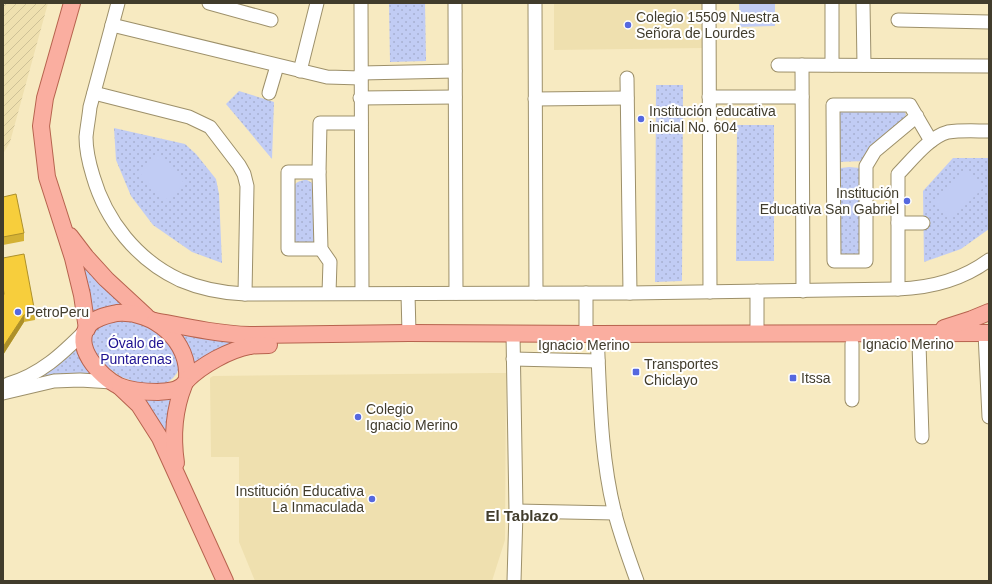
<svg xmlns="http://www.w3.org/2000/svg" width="992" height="584" viewBox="0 0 992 584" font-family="Helvetica,sans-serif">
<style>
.built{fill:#efe0af}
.industrial{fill:url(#industrial-furrows)}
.park{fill:url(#park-dots)}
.pitch{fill:#c1ccf4}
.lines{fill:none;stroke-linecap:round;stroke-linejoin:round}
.minor-casing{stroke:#9d906a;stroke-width:15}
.major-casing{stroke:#b7634e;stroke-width:18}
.minor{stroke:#fff;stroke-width:13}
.major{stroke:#faaea0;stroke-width:16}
.wall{fill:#d4b134}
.shaded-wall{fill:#ad902a}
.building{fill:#f7ce3c;stroke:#ad902a}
.poi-dot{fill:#5568df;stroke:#fff;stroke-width:1.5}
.labels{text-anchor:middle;stroke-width:4;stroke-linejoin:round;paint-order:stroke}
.poi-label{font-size:14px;fill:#413c2c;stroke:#fff;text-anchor:start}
.park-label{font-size:14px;fill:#1e1191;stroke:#fff}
.street-label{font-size:14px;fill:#413c2c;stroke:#fff}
.neighbourhood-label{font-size:15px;font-weight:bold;fill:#413c2c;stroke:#fff}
</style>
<defs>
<pattern id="industrial-furrows" width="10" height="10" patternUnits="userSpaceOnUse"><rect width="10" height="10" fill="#efe0af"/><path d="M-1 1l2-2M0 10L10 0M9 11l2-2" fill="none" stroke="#cec197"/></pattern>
<pattern id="park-dots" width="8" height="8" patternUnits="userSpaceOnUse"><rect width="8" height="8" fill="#c1ccf4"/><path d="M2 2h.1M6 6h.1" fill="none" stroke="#a7b0d1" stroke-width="1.8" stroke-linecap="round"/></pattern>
</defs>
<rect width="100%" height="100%" fill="#f7eac1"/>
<g class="built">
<polygon points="554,3 702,3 702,48 554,50"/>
<polygon points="494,373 506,373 505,540 492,581 255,581 239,542 239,457 211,457 210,378 213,376"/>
</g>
<polygon class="industrial" points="3,3 48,3 10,142 3,154"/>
<g class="park">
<polygon points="389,3 425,3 426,61 390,62"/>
<polygon points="656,85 683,85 682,281 655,282"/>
<polygon points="239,91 274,102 272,159 226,104"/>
<polygon points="839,110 905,111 906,117 864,161 838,162"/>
<polygon points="737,125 774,125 774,261 736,261"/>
<polygon points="114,128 185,144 196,154 216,179 219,194 222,263 192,252 153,225 131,196 116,160"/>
<polygon points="953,158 989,158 989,229 961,249 924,262 923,191"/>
<polygon points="849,167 860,168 862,256 838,255 838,171 841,168"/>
<path d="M 307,180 L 314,184 L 316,243 L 291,243 L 292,188 C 296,182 300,180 307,180 Z"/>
<polygon points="82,262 126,305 105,308 94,313 91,313"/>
<polygon points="109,319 143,322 174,346 179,367 177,373 173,378 168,382 161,384 142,384 121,377 103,364 92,349 91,336 94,329"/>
<polygon points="181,332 248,338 193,369 180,335"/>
<polygon points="78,341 101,374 39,379 40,376"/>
<polygon points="138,395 174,395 169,446"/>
</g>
<g class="pitch">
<polygon points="739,3 775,3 775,26 740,27"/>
<polygon points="159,153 185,184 164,201 138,171"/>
<polygon points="965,170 983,188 950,220 932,202"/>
</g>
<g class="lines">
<g class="minor-casing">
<g id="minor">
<path d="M 118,3 L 90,107 C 89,117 87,127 86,137 C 86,150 89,163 93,176 C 106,221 137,260 180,280 C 201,289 222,293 245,294 L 630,293 L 898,289 C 931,288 962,280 989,260"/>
<polyline points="209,3 271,20"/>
<polyline points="361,3 362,293"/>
<polyline points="455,3 456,293"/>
<polyline points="535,3 536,293"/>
<polyline points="709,3 710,292"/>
<polyline points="832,3 832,65"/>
<polyline points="863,3 864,65"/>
<polyline points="898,20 989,22"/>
<polyline points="112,25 327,77 361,78"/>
<polyline points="778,65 989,66"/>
<polyline points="802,65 803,291"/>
<polyline points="300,71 317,3"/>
<polyline points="361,73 455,71"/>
<polyline points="627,78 630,293"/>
<polyline points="94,93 189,117 210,127 239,165 244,174 247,186 245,294"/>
<polyline points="269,93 277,66"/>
<polyline points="709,97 802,97"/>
<polyline points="360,98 455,97"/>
<polyline points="535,99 627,98"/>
<polyline points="917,116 875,151 866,166 866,261 834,261 833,105 910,105 931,141"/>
<polyline points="319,172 288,172 288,249 321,249"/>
<polyline points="898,223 923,223"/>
<path d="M 898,289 L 898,174 C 911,161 929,137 948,132 C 961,130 976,131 989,131"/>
<polyline points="757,291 757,333"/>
<polyline points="329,293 330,262 321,249 319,172 320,123 361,123"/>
<polyline points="586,293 586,334"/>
<polyline points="408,294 409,333"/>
<polyline points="985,333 989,417"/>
<polyline points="513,334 516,511 514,581"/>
<path d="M 597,334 C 600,394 600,455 615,514 C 621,537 629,559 637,581"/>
<polyline points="852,344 852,400"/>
<polyline points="919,344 922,437"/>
<polyline points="513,359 598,361"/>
<path d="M 8,384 C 40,375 62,354 85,331"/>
<polyline points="3,393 54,381 80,380 112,382"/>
<polyline points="516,511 615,513"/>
</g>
</g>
<g class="major-casing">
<g id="major">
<polyline points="72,3 45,98 41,126 47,177 73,258 82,295 87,329"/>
<polyline points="70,236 86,257 106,279 146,316"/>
<path d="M 117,313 C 154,310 190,341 187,380 C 180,391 171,391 158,392 C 145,392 131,391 119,386 C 100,377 71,345 89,325 C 96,317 108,315 117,313 Z"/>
<path d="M 155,321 C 186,327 218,334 250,335 L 409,333 L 597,334 L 989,333"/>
<polyline points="944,328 972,319 989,312"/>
<path d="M 187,380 C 202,365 229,350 250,346 C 256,345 263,345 269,345"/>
<polyline points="120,387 139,405 160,438 225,581"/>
<path d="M 176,463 C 172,436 174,410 184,385"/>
</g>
</g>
<use href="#minor" class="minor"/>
<use href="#major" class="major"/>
</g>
<g class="wall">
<polygon points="3,197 24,233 24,241 3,245"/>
<polygon points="3,258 35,313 35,320 24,322 3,355"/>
</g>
<polygon class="shaded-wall" points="24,315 24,322 3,355 3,347"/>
<g class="building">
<polygon points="16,194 24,233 3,237 3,197"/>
<polygon points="24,254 35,313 24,315 3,347 3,296 4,294 3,286 3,258"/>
</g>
<g class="poi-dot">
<circle cx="628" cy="25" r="4"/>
<circle cx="641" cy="119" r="4"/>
<circle cx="907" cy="201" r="4"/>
<circle cx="18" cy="312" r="4"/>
<rect x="632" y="368" width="8" height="8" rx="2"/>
<rect x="789" y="374" width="8" height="8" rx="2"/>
<circle cx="358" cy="417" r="4"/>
<circle cx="372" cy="499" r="4"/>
</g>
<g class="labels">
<g class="poi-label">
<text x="636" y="22">Colegio 15509 Nuestra<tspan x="636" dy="16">Señora de Lourdes</tspan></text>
<text x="649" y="116">Institución educativa<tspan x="649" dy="16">inicial No. 604</tspan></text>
<text x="899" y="198" text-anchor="end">Institución<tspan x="899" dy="16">Educativa San Gabriel</tspan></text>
<text x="26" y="317">PetroPeru</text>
<text x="644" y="369">Transportes<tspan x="644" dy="16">Chiclayo</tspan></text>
<text x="801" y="383">Itssa</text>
<text x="366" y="414">Colegio<tspan x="366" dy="16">Ignacio Merino</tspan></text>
<text x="364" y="496" text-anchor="end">Institución Educativa<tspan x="364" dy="16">La Inmaculada</tspan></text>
</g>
<g class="park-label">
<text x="136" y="348">Óvalo de<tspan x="136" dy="16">Puntarenas</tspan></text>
</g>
<g class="street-label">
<text x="908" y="349">Ignacio Merino</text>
<text x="584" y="350">Ignacio Merino</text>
</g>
<g class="neighbourhood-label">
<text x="522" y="521">El Tablazo</text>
</g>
</g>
<rect width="992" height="584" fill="none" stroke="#413c2c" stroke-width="8"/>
</svg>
